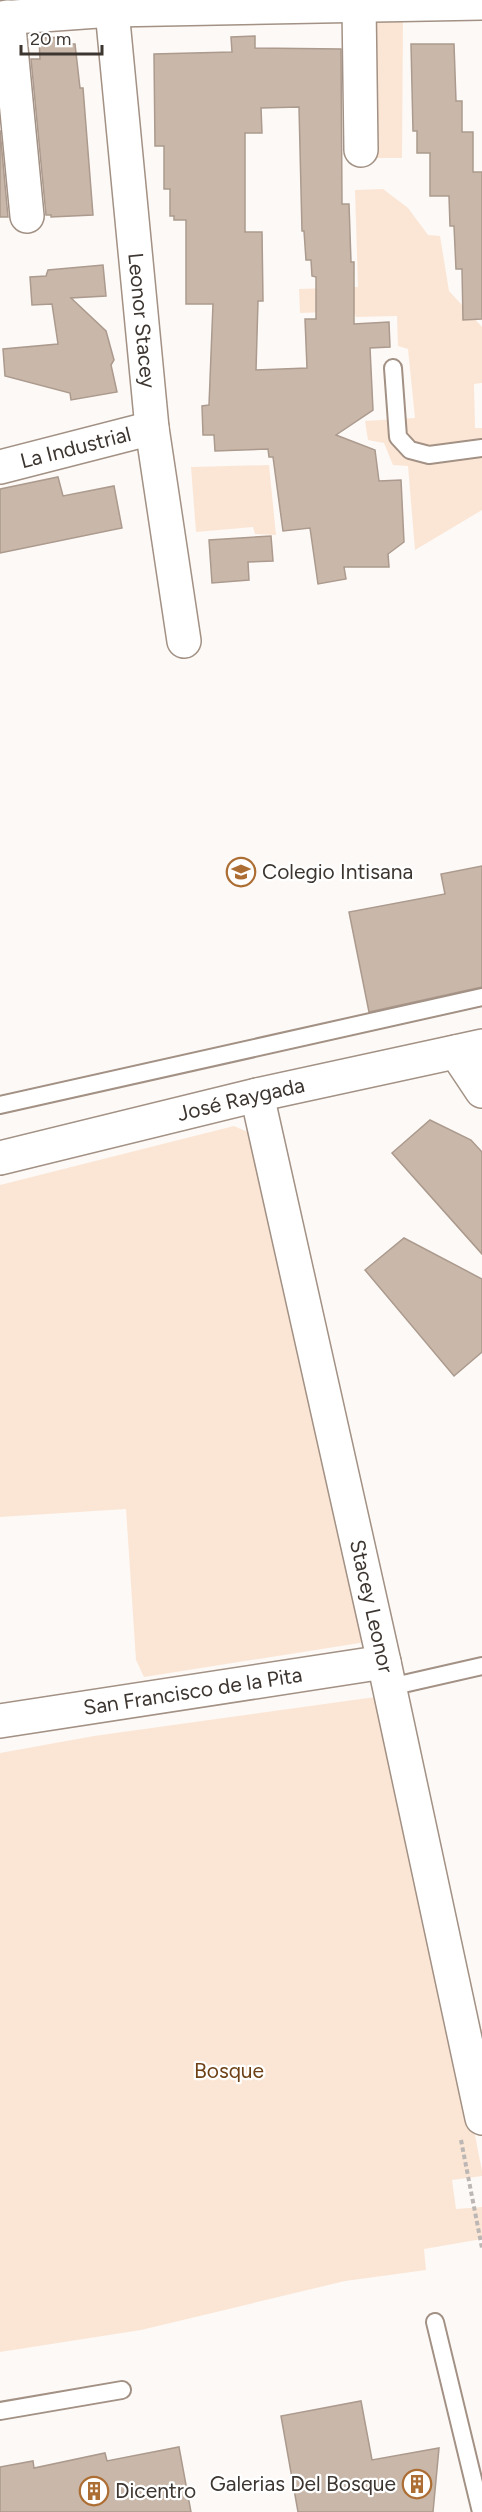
<svg xmlns="http://www.w3.org/2000/svg" width="482" height="2512" viewBox="0 0 482 2512" font-family="Figtree,sans-serif">
<style>
.green{fill:#fbe6d5}
.building{fill:#c9b8aa;stroke:#ab9a8d;stroke-width:1.5;fill-rule:evenodd}
.lines{fill:none;stroke-linecap:round;stroke-linejoin:round}
.service-casing{stroke:#a29184;stroke-width:20}
.minor-casing{stroke:#a29184;stroke-width:36}
.path{stroke:#bcb7b4;stroke-width:4;stroke-dasharray:4.5 3;stroke-linecap:butt}
.service{stroke:#fff;stroke-width:16}
.minor{stroke:#fff;stroke-width:33}
.labels{text-anchor:middle;stroke-width:4.5;stroke-linejoin:round;paint-order:stroke}
.street-label{font-size:21px;fill:#3c3530;stroke:#fff}
.poi-label{font-size:21px;fill:#3c3530;stroke:#fff;text-anchor:start}
.park-label{font-size:21px;fill:#6e4216;stroke:#fff}
</style>
<rect width="100%" height="100%" fill="#fdf9f6"/>
<g class="green">
<polygon points="373,21 403,21 402,158 373,158"/>
<polygon points="383,189 408,208 428,235 440,236 449,291 482,327 482,383 474,384 475,428 482,428 482,510 415,550 408,466 393,465 384,443 368,440 365,421 415,418 408,349 398,346 397,316 356,317 353,311 300,313 299,289 358,287 355,190"/>
<polygon points="269,465 276,535 255,534 253,527 196,532 191,467"/>
<polygon points="234,1126 250,1133 366,1642 144,1677 136,1660 126,1509 0,1517 0,1185"/>
<polygon points="390,1695 482,2171 482,2176 452,2180 456,2209 482,2207 482,2239 424,2249 426,2270 345,2281 141,2330 0,2352 0,1753 94,1736"/>
</g>
<g class="building">
<path d="M 255,36 L 255,48 L 341,49 L 342,204 L 349,204 L 351,262 L 354,262 L 354,324 L 389,322 L 390,347 L 370,348 L 373,410 L 336,435 L 375,450 L 379,481 L 401,480 L 404,542 L 388,554 L 389,567 L 344,567 L 346,579 L 318,584 L 310,528 L 283,531 L 273,457 L 269,457 L 268,449 L 215,451 L 214,435 L 203,435 L 202,406 L 209,405 L 213,304 L 186,304 L 186,220 L 174,220 L 174,216 L 170,216 L 170,189 L 164,189 L 164,146 L 155,146 L 154,54 L 232,52 L 231,37 ZM 299,107 L 302,231 L 304,231 L 306,260 L 311,260 L 312,276 L 316,277 L 316,319 L 305,319 L 307,368 L 256,370 L 258,301 L 263,301 L 262,232 L 245,232 L 245,133 L 262,133 L 261,108 Z"/>
<polygon points="69,37 69,44 75,44 80,88 83,88 93,215 51,217 51,215 46,215 31,59 40,59 39,38"/>
<polygon points="411,44 454,44 456,101 462,101 462,132 473,132 473,172 482,172 482,319 463,320 462,269 456,269 454,226 450,226 449,196 430,196 430,153 417,153 417,131 413,131"/>
<polygon points="0,130 8,217 0,217"/>
<polygon points="103,265 106,296 71,298 106,331 114,360 111,365 117,392 71,400 70,393 5,376 3,349 58,344 52,304 32,305 30,277 46,276 48,270"/>
<polygon points="58,477 63,496 114,486 122,528 0,553 0,489"/>
<polygon points="271,536 273,561 248,562 249,580 212,583 209,540"/>
<polygon points="482,866 482,987 369,1012 349,912 445,894 441,874"/>
<polygon points="430,1120 471,1140 482,1152 482,1254 392,1153"/>
<polygon points="404,1238 482,1279 482,1352 454,1376 365,1270"/>
<polygon points="361,2401 372,2460 439,2448 433,2512 298,2512 281,2416"/>
<polygon points="179,2447 191,2512 0,2512 0,2467 33,2461 34,2468 105,2453 107,2461"/>
</g>
<g class="lines">
<g class="service-casing">
<g id="service">
<polyline points="393,368 398,437 410,450 429,455 482,448"/>
<polyline points="0,1105 482,997"/>
<polyline points="390,1687 482,1666"/>
<polyline points="435,2322 481,2512"/>
<polyline points="0,2411 122,2390"/>
</g>
</g>
<g class="minor-casing">
<g id="minor">
<path id="s1" d="M 111,0 L 152,428 L 184,641"/>
<polyline points="359,5 361,150"/>
<polyline points="8,17 27,216"/>
<polyline points="0,18 112,10 482,3"/>
<path id="s2" d="M 0,467 L 152,428"/>
<polyline points="456,1052 482,1091"/>
<path id="s3" d="M 257,1095 L 384,1662 L 482,2118"/>
<path id="s4" d="M 0,1158 L 257,1095 L 482,1046"/>
<path id="s5" d="M 0,1721 L 384,1662"/>
</g>
</g>
<polyline class="path" points="461,2140 482,2248"/>
<use href="#service" class="service"/>
<use href="#minor" class="minor"/>
</g>
<defs>
<g id="university-ring" transform="scale(1.5)"><circle r="9.5" fill="#fff" stroke="#ad6e34" stroke-width="1.5"/><path d="M0-5L7-2L0 1L-7-2ZM-4 1L0 2.5L4 1V4Q0 6-4 4Z" fill="#ad6e34"/></g>
<g id="building-ring" transform="scale(1.5)"><circle r="9.5" fill="#fff" stroke="#ad6e34" stroke-width="1.5"/><path d="M-4-6H4V6H1V3H-1V6H-4ZM-2.5-4.3h1.7v1.8h-1.7ZM.8-4.3h1.7v1.8H.8ZM-2.5-1h1.7V.8h-1.7ZM.8-1h1.7V.8H.8Z" fill="#ad6e34"/></g>
</defs>
<g fill-rule="evenodd">
<use href="#university-ring" x="241" y="872"/>
<use href="#building-ring" x="417" y="2484"/>
<use href="#building-ring" x="94" y="2491"/>
</g>
<g class="labels">
<g class="street-label">
<text dy="7" stroke="none"><textPath href="#s1" startOffset="322">Leonor Stacey</textPath></text>
<text dy="7" stroke="none"><textPath href="#s2" startOffset="78">La Industrial</textPath></text>
<text dy="7" stroke="none"><textPath href="#s4" startOffset="248">José Raygada</textPath></text>
<text dy="7" stroke="none"><textPath href="#s3" startOffset="524">Stacey Leonor</textPath></text>
<text dy="7" stroke="none"><textPath href="#s5" startOffset="195">San Francisco de la Pita</textPath></text>
</g>
<g class="poi-label">
<text x="262" y="879">Colegio Intisana</text>
<text x="396" y="2491" text-anchor="end">Galerias Del Bosque</text>
<text x="115" y="2498">Dicentro</text>
</g>
<g class="park-label">
<text x="229" y="2078">Bosque</text>
</g>
</g>
<path d="M21 45v9h81v-9" fill="none" stroke="#3c3530" stroke-width="3"/>
<text x="30" y="45" font-size="18" fill="#3c3530" stroke="#ffffff" stroke-width="4.5" paint-order="stroke">20 m</text>
</svg>
